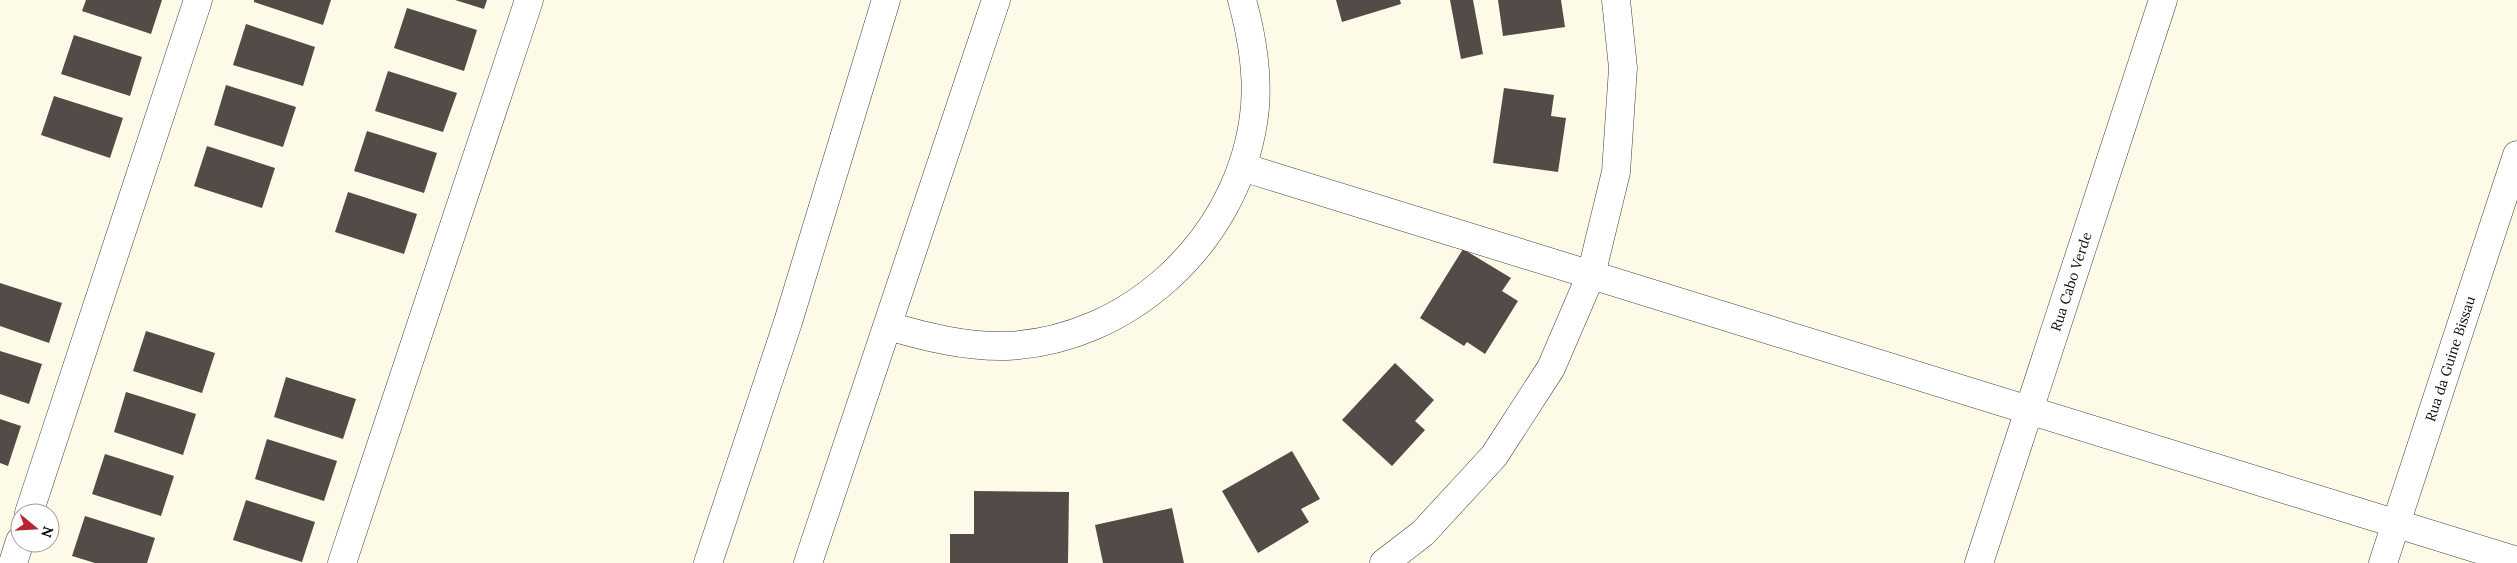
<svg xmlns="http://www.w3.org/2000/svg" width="2517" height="563" viewBox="0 0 2517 563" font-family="Lora,serif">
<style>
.building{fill:#524b47}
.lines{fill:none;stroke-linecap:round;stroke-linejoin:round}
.minor-casing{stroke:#3d3d3d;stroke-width:29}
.tertiary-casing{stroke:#3d3d3d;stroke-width:29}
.minor{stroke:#fff;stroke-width:28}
.tertiary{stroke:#fff;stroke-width:28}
.labels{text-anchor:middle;stroke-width:5;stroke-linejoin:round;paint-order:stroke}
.street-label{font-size:14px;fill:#0a0a0a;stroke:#fff}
</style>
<rect width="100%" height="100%" fill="#fefae8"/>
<g class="building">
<polygon points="86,0 162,0 151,34 82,11"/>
<polygon points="254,0 331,0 323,25 254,2"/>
<polygon points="455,0 487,0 484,9"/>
<polygon points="1336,0 1400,0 1401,4 1342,22"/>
<polygon points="1450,0 1473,0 1483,54 1461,59"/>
<polygon points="1498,0 1561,0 1565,27 1503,36"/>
<polygon points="407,8 477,30 464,71 394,48"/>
<polygon points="246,24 315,47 303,86 233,65"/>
<polygon points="74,35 142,57 130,96 61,74"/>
<polygon points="388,71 457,93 443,132 375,111"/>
<polygon points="226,85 296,107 283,147 214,125"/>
<polygon points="1504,88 1554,95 1551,116 1566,118 1558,172 1493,163"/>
<polygon points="54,96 123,118 110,158 41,135"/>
<polygon points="367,131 437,153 424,193 354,171"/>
<polygon points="207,146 275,168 262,208 194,186"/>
<polygon points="348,192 417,214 404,254 335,232"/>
<polygon points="1463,249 1511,278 1502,291 1518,301 1485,354 1467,342 1464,346 1420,318"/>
<polygon points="0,283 62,303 49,343 0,326"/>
<polygon points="146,331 215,353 202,393 133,371"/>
<polygon points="0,351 42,364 29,404 0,394"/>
<polygon points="1395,363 1434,400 1415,421 1425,430 1392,466 1342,420"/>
<polygon points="286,377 356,399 343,439 274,417"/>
<polygon points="126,392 196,414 183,455 114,432"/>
<polygon points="0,419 21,426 8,466 0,463"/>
<polygon points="267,439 337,461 324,501 255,479"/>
<polygon points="1292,451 1320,499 1301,509 1309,522 1258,553 1222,491"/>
<polygon points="105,454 174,476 161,516 92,494"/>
<polygon points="974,491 1069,492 1068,563 950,563 950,534 974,534"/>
<polygon points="246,500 315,522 302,562 233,540"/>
<polygon points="1172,508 1184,563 1103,563 1095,525"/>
<polygon points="85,516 155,538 147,563 95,563 72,556"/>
</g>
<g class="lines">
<g class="minor-casing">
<g id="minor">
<polyline points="1242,167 2517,561"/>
<path d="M 888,326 C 927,337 965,347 1006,346 C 1128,341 1234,243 1253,123 C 1260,82 1253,40 1242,0"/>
<polyline points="29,513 198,0"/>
<polyline points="13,563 20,541"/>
<polyline points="342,563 529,0"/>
<polyline points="1384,563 1423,533 1494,456 1551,368 1591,275 1616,172 1623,68 1616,0"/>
<path id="s1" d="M 1979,563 L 2163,0"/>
<path id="s2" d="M 2383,563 L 2517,155"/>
</g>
</g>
<g class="tertiary-casing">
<g id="tertiary">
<polyline points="708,563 788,322 886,0"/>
<polyline points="808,563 996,0"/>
</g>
</g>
<use href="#minor" class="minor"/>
<use href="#tertiary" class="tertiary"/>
</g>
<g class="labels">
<g class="street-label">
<text dy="5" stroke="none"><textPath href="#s1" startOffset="296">Rua Cabo Verde</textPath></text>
<text dy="5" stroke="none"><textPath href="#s2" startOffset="215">Rua da Guine Bissau</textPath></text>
</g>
</g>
<g transform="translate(35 528) rotate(108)"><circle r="24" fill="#ffffff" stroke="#9d9d9d"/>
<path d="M0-4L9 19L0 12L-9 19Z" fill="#b5272d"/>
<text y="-8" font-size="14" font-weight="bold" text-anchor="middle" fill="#0a0a0a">N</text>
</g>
</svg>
